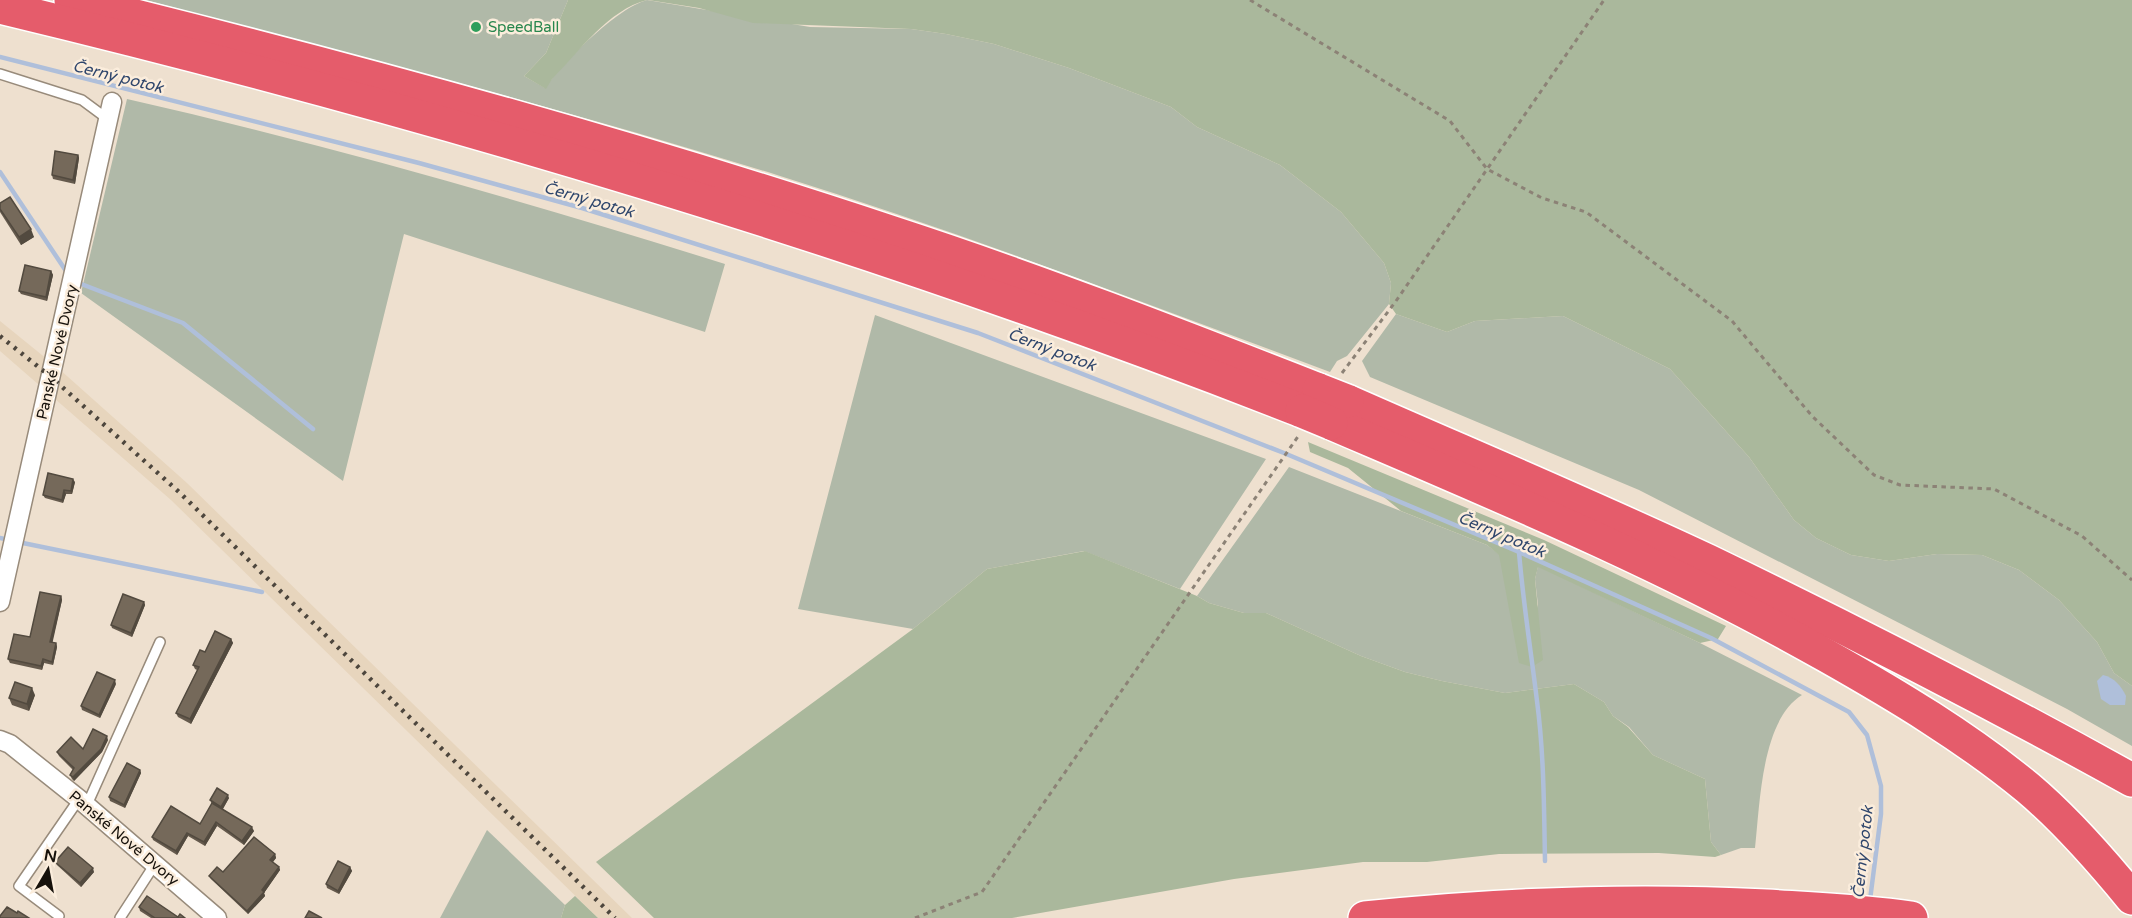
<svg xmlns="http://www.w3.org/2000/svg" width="2132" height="918" viewBox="0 0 2132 918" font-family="'Varela Round',sans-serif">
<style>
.built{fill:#e7d5bd}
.green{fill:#b0b9a8}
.forest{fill:#aab89c}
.water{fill:#afbfda}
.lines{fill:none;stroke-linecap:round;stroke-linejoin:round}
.stream{stroke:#afbfda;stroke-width:4.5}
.lane-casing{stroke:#988b7b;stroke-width:12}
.street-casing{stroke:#988b7b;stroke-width:21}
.highway-casing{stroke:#fff;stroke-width:36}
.path{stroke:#8c8276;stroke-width:3;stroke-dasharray:4.5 4.5;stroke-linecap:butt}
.lane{stroke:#fff;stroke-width:9}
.street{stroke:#fff;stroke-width:18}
.highway{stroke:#e55c6b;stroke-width:33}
.rail{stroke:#4d463d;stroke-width:4.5;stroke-dasharray:3 6;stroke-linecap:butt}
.highway-bridge-casing{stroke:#fff;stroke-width:36;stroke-linecap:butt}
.highway-bridge{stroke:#e55c6b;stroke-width:33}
.wall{fill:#655a4d}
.shaded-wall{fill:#524a3f}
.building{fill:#75695a;stroke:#524a3f;stroke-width:1.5}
.leisure-dot{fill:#2e9e5b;stroke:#fbeddc;stroke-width:2}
.labels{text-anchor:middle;stroke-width:5;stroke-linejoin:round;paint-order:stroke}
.leisure-label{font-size:15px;fill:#27864d;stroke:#fbeddc;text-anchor:start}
.street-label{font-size:15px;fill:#16110b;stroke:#fbeddc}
.water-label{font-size:16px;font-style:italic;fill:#2f466c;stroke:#fbeddc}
</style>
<rect width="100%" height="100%" fill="#eee0cf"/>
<polygon class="built" points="0,321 58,368 187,483 632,918 598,918 171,500 0,351"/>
<g class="green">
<path d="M 145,0 L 568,0 L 546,53 L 524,76 L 545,88 C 563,62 617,8 647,0 L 810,27 L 911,29 L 946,34 L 994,44 L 1069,68 L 1171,107 L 1197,127 L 1280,165 L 1341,212 L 1384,263 L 1391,283 L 1389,304 L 1347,356 L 1337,361 L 1330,372 C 1147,304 964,233 777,175 C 568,110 356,55 145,0 Z"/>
<path d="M 127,99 C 329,145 527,202 725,264 L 705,332 L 404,234 L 343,481 L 81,293 Z"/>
<polygon points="1396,314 1447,332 1475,321 1563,316 1670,369 1749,457 1794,520 1816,538 1851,555 1889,561 1937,554 1982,555 2019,570 2059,600 2097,642 2114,673 2132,686 2132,746 2067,709 1639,490 1370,377 1362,361"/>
<polygon points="875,315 1266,459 1180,589 1084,551 987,569 913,629 798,609"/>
<path d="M 1289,467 L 1487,545 L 1500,555 L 1520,663 L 1538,605 L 1535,579 L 1538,566 L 1700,643 L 1802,695 C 1761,720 1760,805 1755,848 L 1741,848 L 1721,855 L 1711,842 L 1705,779 L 1653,755 L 1629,727 L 1613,716 L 1604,702 L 1574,684 L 1505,693 L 1442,681 L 1405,672 L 1361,656 L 1266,613 L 1244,613 L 1209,603 L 1197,596 Z"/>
<polygon points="487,830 565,905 561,918 440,918"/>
</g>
<g class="forest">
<path d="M 568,0 L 647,0 C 608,10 580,51 552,79 L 546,89 L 524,76 L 546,53 Z"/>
<polygon points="648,0 2132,0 2132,686 2114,673 2097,642 2059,600 2019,570 1982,555 1937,554 1889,561 1851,555 1816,538 1794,520 1749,457 1670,369 1563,316 1475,321 1447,332 1396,314 1389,304 1391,283 1384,263 1341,212 1280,165 1197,127 1171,107 1069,68 994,44 946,34 911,29 753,23 699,8"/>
<polygon points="1308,442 1544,540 1726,626 1718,639 1700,643 1538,567 1535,579 1543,660 1532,667 1519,663 1499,555 1487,545 1401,511 1348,468 1310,452"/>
<polygon points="1085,551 1197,596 1209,603 1244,613 1266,613 1361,656 1405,672 1442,681 1505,693 1574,684 1604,702 1613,716 1628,727 1653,755 1705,779 1711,842 1721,855 1715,857 1659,853 1499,854 1427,862 1363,862 1234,879 1012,918 654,918 596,862 913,629 987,569"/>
<polygon points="575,896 598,918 561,918 565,905"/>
</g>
<path class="water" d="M 2103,675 C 2115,678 2121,686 2126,696 L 2125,705 L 2110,705 L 2101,699 L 2097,681 Z"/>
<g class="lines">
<g class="stream">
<polyline points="0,57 419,163 582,208 978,333 1284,453 1519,552 1711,638 1849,712 1867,735 1881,786 1881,814 1870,900"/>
<polyline points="0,172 68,274"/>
<polyline points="76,282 183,323 313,429"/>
<polyline points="0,538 9,540"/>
<polyline points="18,542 262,592"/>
<path d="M 1519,552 C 1523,602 1531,651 1537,701 C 1544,754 1544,808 1545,861"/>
</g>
<g class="lane-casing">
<g id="lane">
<polyline points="0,74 82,100 109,120"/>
<polyline points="86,807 160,642"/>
<polyline points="59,916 19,886 79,799"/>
<polyline points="120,918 155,864"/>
</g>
</g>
<g class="street-casing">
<g id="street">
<polyline points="0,602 112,102"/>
<polyline points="0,740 10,744 79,799 217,918"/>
</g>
</g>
<g class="highway-casing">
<g id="highway">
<path d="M 71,0 C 348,68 623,143 893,233 C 1037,280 1178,335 1319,390"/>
<path d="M 0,7 C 444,114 877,244 1302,411"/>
<path d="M 1347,401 C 1467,454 1589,505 1708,561 C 1851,630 1993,703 2132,780"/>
<path d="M 1331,423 C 1499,495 1667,565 1827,656 C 1896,695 1966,737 2028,788 C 2066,820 2100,859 2132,898"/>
<path d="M 1365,918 C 1499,904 1632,899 1766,906 C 1814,909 1863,911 1911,918"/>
</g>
</g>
<g class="path">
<polyline points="1250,0 1450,121 1487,169 1542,198 1586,212 1732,321 1812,416 1874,475 1900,485 1994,489 2082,536 2132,580"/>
<polyline points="1342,373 1396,301 1604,0"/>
<polyline points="915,918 982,892 1299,435"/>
</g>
<use href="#lane" class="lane"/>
<use href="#street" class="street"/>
<use href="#highway" class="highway"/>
<polyline class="rail" points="0,336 51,377 179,492 615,918"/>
<g class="highway-bridge-casing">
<g id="highway-bridge">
<polyline points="1319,390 1347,401"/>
<polyline points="1302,411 1331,423"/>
</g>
</g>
<use href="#highway-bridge" class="highway-bridge"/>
</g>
<g class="wall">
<polygon points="78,155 79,158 75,184 53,179 52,175"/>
<polygon points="0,203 34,237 21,245 0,212"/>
<polygon points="51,271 53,275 47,301 21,294 19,291"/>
<polygon points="75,482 72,494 66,494 63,503 45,498 43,495"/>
<polygon points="61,596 62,600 52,642 56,643 57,647 53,665 44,663 42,670 10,663 8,659 30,637"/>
<polygon points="144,602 145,605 132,637 112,628 111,625"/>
<polygon points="231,639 233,643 191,724 178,717 176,713 197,670 195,669 193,665 205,652"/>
<polygon points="116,684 100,718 82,710 81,706"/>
<polygon points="35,695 29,711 12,705 9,698"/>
<polygon points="108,740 102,752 74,781 72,779 70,775 73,770 59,756 57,752 83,749"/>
<polygon points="140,770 141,773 125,808 110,801 109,797"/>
<polygon points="229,798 223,809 254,831 244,845 217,826 205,846 188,836 177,855 153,840 152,837 200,824 212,804 210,800"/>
<polygon points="275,854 276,858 273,862 279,867 280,870 264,893 265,896 248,914 211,879 209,876 223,872"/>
<polygon points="55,862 94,872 81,887 57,865"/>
<polygon points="350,867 352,871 339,894 327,888 326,884"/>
<polygon points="139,907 178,917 185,918 151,918 140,911"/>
</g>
<g class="shaded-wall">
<polygon points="78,155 79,158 75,184 73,180"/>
<polygon points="31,229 34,237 21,245 19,237"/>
<polygon points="51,271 53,275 47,301 46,297"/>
<polygon points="73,479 75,482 72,494 71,491"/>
<polygon points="64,490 66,494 63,503 62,500"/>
<polygon points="61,596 62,600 52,645 50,642"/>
<polygon points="144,602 145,605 132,637 131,633"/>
<polygon points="231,639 233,643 191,724 190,719"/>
<polygon points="56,643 57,647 53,665 52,662"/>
<polygon points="43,659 44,663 42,670 41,666"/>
<polygon points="115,680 116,684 100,718 99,715"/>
<polygon points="32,688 35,695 29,711 27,704"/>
<polygon points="107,736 108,740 102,752 74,781 73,777"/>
<polygon points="140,770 141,773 125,808 124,805"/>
<polygon points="228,795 229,798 222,810 221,807"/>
<polygon points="216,822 217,826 205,846 204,842"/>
<polygon points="252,827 254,831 244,845 242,841"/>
<polygon points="187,833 188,836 177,855 176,851"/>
<polygon points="275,854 276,858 271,864 270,860"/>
<polygon points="279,867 280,870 264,893 265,896 248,914 247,911"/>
<polygon points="350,867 352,871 339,894 338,891"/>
<polygon points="93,868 94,872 81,887 80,883"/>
</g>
<g class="building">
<polygon points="55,151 78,155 73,180 52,175"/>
<polygon points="10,197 31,229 19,237 0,209 0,203"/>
<polygon points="25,265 51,271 46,297 19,291"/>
<polygon points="48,473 73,479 71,491 64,490 62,500 43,495"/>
<polygon points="40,592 61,596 50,642 56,643 52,662 43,659 41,666 8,659 14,634 30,637"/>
<polygon points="123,594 144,602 131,633 111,625"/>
<polygon points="215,631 231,639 190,719 176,713 199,667 193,665 200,650 205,652"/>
<polygon points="97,672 115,680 99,715 81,706"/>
<polygon points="15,682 32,688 27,704 9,698"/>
<polygon points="93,729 107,736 101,749 73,777 70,775 74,768 57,752 71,737 83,749"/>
<polygon points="127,763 140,770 124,805 109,797"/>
<polygon points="217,788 228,795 221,807 210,800"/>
<polygon points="212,803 252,827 242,841 216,822 204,842 187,833 176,851 152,837 171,806 200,824"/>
<polygon points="254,837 275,854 270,860 279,867 262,890 264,892 247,911 209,876 217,867 223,872"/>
<polygon points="68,847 93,868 80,883 55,862"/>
<polygon points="338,861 350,867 338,891 326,884"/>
<polygon points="147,896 178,917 180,914 185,918 155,918 139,907"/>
<polygon points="7,907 17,913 18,911 29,918 0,918 0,916"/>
<polygon points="309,911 322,918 305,918"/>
</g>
<circle class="leisure-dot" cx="476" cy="27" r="6"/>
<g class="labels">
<g class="leisure-label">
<text x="488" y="32">SpeedBall</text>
</g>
<g class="street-label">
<text transform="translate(57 352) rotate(-77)" y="5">Panské Nové Dvory</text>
<text transform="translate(124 838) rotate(40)" y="5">Panské Nové Dvory</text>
</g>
<g class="water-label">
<text transform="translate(118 76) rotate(14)" y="6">Černý potok</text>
<text transform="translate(589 199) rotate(16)" y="6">Černý potok</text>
<text transform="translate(1052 349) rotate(21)" y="6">Černý potok</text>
<text transform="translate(1502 534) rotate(23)" y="6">Černý potok</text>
<text transform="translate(1862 852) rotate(-84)" y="6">Černý potok</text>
</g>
</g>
<g transform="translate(48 870) rotate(10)" stroke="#fbeddc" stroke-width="4.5" paint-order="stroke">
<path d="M0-4.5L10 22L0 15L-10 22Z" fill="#16110b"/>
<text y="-9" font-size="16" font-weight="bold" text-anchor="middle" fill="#16110b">N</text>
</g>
</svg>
